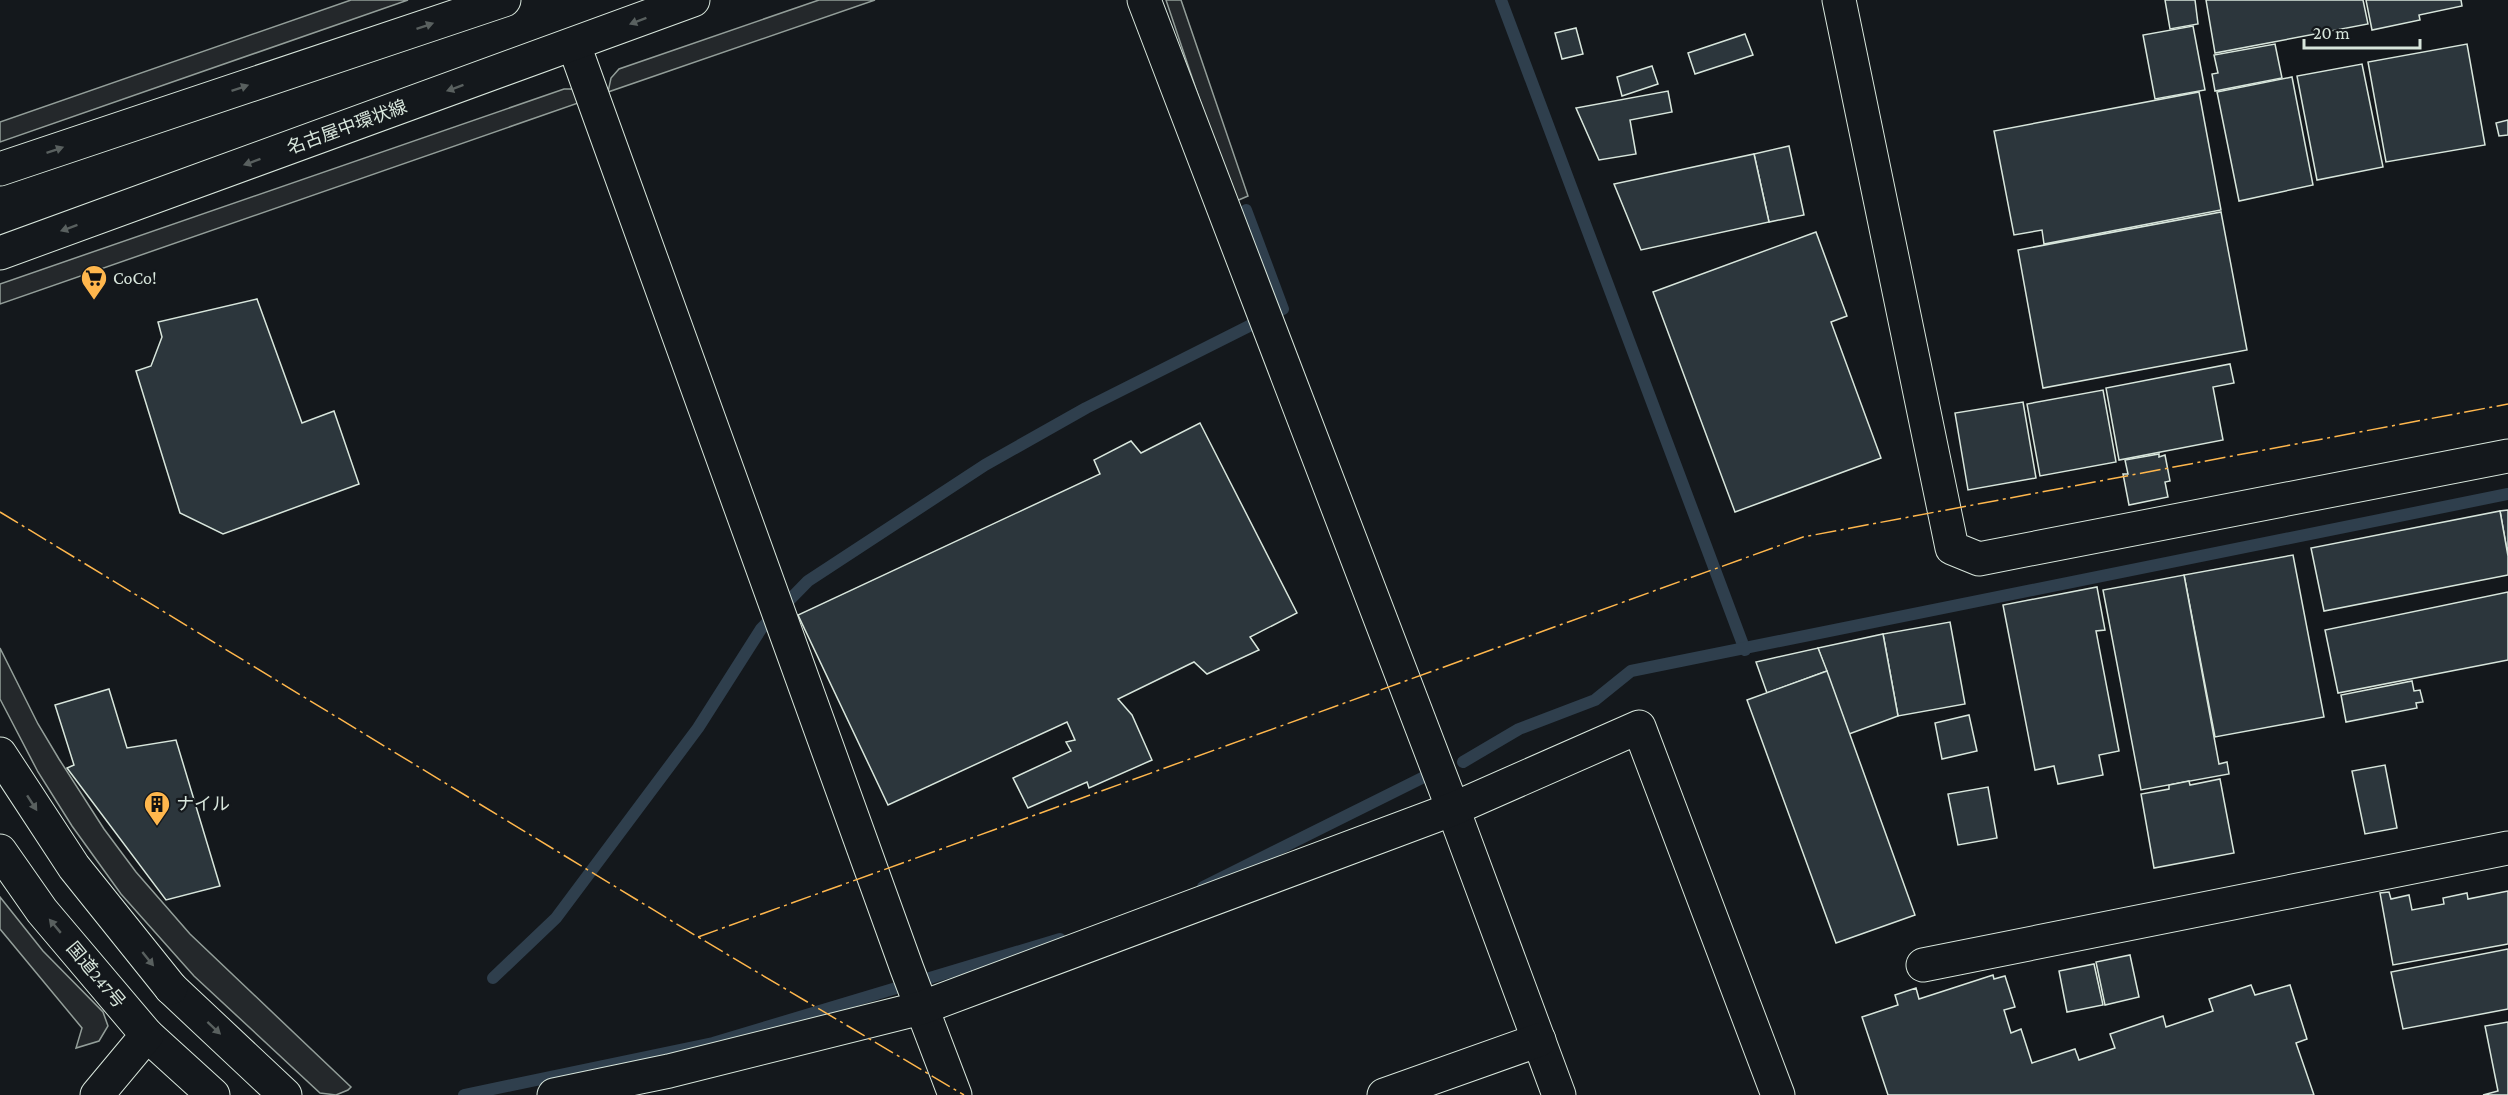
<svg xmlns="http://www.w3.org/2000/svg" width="2508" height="1095" viewBox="0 0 2508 1095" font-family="'Crimson Pro','Noto Sans JP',serif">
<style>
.parking{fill:#24282b;stroke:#939e99;stroke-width:1.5}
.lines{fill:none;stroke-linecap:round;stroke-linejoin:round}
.stream{stroke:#2f3f4d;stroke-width:12}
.building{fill:#2c363c;stroke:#d8e6dc;stroke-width:1.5}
.minor-casing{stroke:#d8e6dc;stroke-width:35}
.major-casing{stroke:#d8e6dc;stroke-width:35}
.highway-casing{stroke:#d8e6dc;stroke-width:35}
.minor{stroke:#14181c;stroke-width:33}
.major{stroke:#14181c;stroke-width:33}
.highway{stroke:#14181c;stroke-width:33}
.power{stroke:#ffb74d;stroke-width:1.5;stroke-dasharray:21 4.5 3 4.5;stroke-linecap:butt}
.oneway{fill:#59605f}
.labels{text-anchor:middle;stroke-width:4.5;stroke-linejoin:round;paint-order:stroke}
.street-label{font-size:18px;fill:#d8e6dc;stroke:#14181c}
.poi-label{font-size:18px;fill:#d8e6dc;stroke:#14181c;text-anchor:start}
</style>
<rect width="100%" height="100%" fill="#14181c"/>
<g class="parking">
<polygon points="351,0 408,0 0,142 0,122"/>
<polygon points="819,0 875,0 608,92 611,78 619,69"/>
<polygon points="1166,0 1181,0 1248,196 1234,202"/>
<polygon points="564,89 574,89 584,101 0,304 0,284"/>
<polygon points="0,648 38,724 59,759 104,829 136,872 190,934 351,1087 348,1090 336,1095 320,1093 194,976 121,894 72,826 38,772 0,699"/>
<polygon points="0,897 43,951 103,1012 108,1026 99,1041 76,1048 82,1028 0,929"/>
</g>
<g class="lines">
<g class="stream">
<polyline points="1501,0 1745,650"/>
<polyline points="1463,762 1519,729 1595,700 1631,671 2508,494"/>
<polyline points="1203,887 1424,777"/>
<polyline points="493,978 556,918 698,728 761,629 808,581 985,465 1086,408 1283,309 1246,210"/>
<polyline points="464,1095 713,1043 1060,939"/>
</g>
</g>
<g class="building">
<polygon points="2165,0 2195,0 2198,24 2170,29"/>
<polygon points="2206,0 2363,0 2368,24 2215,53"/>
<polygon points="2366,0 2461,0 2462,6 2419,15 2420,20 2372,30"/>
<polygon points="2193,26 2205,90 2155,99 2143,35"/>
<polygon points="1576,28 1583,54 1562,59 1555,33"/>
<polygon points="1745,34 1753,55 1695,74 1688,53"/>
<polygon points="2275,44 2282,78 2215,91 2212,74 2218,73 2214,55"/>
<polygon points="2467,44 2485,145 2386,162 2368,62"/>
<polygon points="2362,64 2383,167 2317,180 2297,76"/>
<polygon points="1652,66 1658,84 1622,96 1617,77"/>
<polygon points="2292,77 2313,185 2239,201 2217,92"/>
<polygon points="1668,91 1672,112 1630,120 1636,154 1599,160 1576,108"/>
<polygon points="2199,92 2221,210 2044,244 2042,230 2014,235 1994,131"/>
<polygon points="2508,120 2508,135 2499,136 2496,123"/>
<polygon points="1789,146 1804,215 1769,222 1754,154"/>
<polygon points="1754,154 1769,222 1641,250 1614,184"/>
<polygon points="2221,212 2247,350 2043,388 2018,250"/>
<polygon points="1816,232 1847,316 1831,322 1881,458 1735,512 1653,292"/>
<polygon points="257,299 302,423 334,411 359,484 223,534 180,513 136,371 151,366 162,337 158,322"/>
<polygon points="2230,364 2234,383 2213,387 2223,440 2119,460 2106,388"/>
<polygon points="2103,390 2116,462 2040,476 2027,404"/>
<polygon points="2023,402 2036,478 1968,490 1955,413"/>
<polygon points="1200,423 1297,613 1250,637 1259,650 1207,674 1194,662 1118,699 1132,715 1152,760 1089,788 1087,782 1028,808 1013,778 1071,751 1066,742 1075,740 1067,722 888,805 798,615 1100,474 1094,460 1131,441 1141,453"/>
<polygon points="2159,454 2159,457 2165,455 2170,481 2165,482 2168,497 2129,505 2123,474 2128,474 2125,460"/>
<polygon points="2508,510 2508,556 2500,511"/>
<polygon points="2500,511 2508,556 2508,575 2324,611 2311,548"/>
<polygon points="2293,555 2324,717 2215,737 2184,575"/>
<polygon points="2184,575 2219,764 2227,762 2229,774 2141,790 2103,590"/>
<polygon points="2097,587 2105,630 2096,631 2119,751 2099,755 2103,775 2058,784 2054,766 2035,770 2003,605"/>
<polygon points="2508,592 2508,660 2338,693 2325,630"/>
<polygon points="1950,622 1965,704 1898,716 1883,634"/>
<polygon points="1883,634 1898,716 1849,734 1818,648"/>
<polygon points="1818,648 1827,671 1767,693 1756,662"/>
<polygon points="1827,671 1915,915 1836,943 1747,700"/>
<polygon points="2412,681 2414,691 2420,690 2423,702 2416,703 2417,708 2346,722 2341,695"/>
<polygon points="109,689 127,748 176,740 220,886 166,900 67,768 74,765 55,705"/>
<polygon points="1969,715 1977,751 1942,759 1935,723"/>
<polygon points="2385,765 2397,828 2365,834 2352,771"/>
<polygon points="2220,779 2234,853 2154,868 2141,794 2169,789 2169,785 2189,781 2190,785"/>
<polygon points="1988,787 1997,838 1958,845 1948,794"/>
<polygon points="2508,891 2508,944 2393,965 2380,893 2389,892 2391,899 2409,895 2412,910 2444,904 2443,898 2467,893 2468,899"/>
<polygon points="2508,949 2508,1009 2403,1029 2391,972"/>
<polygon points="2130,955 2139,997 2105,1005 2096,962"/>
<polygon points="2094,964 2103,1005 2067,1012 2059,971"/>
<polygon points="1993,975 1994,979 2005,976 2015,1007 2004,1010 2011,1033 2021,1029 2032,1063 2075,1049 2079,1060 2115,1048 2110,1034 2163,1016 2166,1027 2213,1011 2209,999 2251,985 2255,995 2290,985 2307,1039 2296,1043 2314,1095 1888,1095 1862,1017 1898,1005 1895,995 1916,988 1919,999"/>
<polygon points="2508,1022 2508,1095 2483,1095 2498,1091 2485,1026"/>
</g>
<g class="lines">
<g class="minor-casing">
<g id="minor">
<polyline points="1144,0 1453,809 1559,1095"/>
<polyline points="1839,0 1952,548 1979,559 2508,456"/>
<polyline points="574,45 907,969 955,1095"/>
<polyline points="1923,965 2508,848"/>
<polyline points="554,1095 669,1071 921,1008 1453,809 1639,727 1778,1095"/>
<polyline points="1384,1095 1539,1040"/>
</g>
</g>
<g class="major-casing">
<g id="major">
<polyline points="0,169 504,0"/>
<polyline points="0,253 693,0"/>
<polyline points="171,988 285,1095"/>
<polyline points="147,1035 213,1095"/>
</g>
</g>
<g class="highway-casing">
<g id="highway">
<polyline points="0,754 74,867 171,988"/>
<polyline points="0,851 42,911 147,1035 97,1095"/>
</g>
</g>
<use href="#minor" class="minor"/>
<use href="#major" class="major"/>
<use href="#highway" class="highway"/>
<g class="power">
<polyline points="0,512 698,937 964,1095"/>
<polyline points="698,937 1803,537 2508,404"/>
</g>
</g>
<defs><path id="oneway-solid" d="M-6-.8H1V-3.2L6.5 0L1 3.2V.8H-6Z" transform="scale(1.5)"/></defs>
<g class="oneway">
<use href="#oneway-solid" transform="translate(638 21) rotate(159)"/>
<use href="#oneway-solid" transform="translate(425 26) rotate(-19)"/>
<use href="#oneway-solid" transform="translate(240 88) rotate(-19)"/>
<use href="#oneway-solid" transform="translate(455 88) rotate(160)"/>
<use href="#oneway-solid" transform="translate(55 150) rotate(-19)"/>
<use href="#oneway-solid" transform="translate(252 162) rotate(160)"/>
<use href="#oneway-solid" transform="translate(69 228) rotate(160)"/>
<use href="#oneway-solid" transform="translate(32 803) rotate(57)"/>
<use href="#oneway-solid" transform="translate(55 926) rotate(-130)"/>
<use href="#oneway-solid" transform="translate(148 959) rotate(51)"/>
<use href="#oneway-solid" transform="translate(214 1028) rotate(43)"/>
</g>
<defs>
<g id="supermarket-pin" transform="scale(1.35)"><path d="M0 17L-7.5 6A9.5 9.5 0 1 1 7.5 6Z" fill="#ffb74d" stroke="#14181c"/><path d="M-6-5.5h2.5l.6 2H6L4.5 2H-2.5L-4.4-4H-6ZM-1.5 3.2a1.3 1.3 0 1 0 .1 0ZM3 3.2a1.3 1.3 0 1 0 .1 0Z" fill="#111"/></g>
<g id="building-pin" transform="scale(1.35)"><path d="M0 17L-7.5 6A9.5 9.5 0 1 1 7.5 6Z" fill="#ffb74d" stroke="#14181c"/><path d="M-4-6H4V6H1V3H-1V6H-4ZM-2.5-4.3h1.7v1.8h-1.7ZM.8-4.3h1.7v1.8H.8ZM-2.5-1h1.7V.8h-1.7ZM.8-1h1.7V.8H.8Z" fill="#111"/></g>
</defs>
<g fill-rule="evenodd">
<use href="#supermarket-pin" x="94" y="278"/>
<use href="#building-pin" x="157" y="804"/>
</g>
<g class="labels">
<g class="street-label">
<text transform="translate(347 127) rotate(-20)" y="6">名古屋中環状線</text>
<text transform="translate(96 975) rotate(50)" y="6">国道247号</text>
</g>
<g class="poi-label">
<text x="113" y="284">CoCo!</text>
<text x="176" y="810">ナイル</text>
</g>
</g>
<path d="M2304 39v9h116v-9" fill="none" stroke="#d8e6dc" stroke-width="3"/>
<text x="2313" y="39" font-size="18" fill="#d8e6dc" stroke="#14181c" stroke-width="4.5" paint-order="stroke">20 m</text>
</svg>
